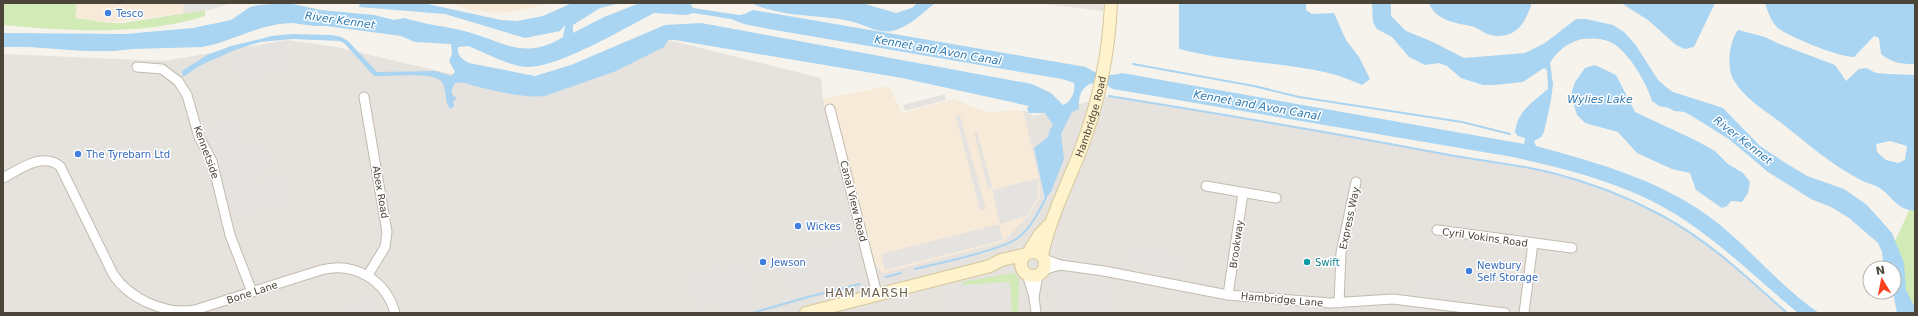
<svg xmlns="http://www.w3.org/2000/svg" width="1918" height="316" viewBox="0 0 1918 316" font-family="'DejaVu Sans',sans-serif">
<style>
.commercial{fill:#f7ead8}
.industrial{fill:#e6e2dd}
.green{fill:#d2eab5}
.parking{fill:#e5e3e0}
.water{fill:#a9d4f2;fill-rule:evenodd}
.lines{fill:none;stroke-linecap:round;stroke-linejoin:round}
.stream{stroke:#a9d4f2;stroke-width:2}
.street-casing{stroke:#c2bbae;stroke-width:11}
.secondary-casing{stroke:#d6c79b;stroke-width:14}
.street{stroke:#fff;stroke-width:9}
.secondary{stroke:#fff3cd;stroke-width:12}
.shop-dot{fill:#3f7fe0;stroke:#fff;stroke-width:1.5}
.culture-dot{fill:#0f9aa8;stroke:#fff;stroke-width:1.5}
.labels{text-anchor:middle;stroke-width:3;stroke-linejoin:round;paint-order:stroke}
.shop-label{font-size:10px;fill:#366cbe;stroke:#fff;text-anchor:start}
.street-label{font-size:10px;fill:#4b4439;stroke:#fff}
.culture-label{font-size:10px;fill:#0d838f;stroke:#fff;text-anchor:start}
.water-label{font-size:11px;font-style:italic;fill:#2e7ab2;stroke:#fff}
.quarter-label{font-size:12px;letter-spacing:1px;fill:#6e6250;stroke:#fff}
</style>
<rect width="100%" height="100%" fill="#f6f3ec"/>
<g class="commercial">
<polygon points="77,3 231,3 213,9 109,23 75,18"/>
<polygon points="446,3 552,3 511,12 495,13 471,10"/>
<polygon points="889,86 902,113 954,99 986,112 1023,110 1039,178 1040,198 1028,216 1003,242 882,273 867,252 823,99"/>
</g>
<g class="industrial">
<polygon points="1038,3 1103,3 1103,11"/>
<polygon points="287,40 336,47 545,96 668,40 821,78 823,99 867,252 882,273 1003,242 1028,216 1040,198 1039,178 1023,110 1034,116 1109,96 1332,132 1447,155 1554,173 1598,186 1660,215 1695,235 1723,255 1787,313 3,313 3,54 164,61"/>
</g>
<g class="green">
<path d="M 3,3 L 77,3 L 75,18 L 109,23 L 124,23 L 205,10 L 205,16 C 143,36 68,31 3,25 Z"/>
<polygon points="1915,198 1915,313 1894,269 1890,252"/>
<polygon points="1013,273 1019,278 1018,313 1012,313 1010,282 962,285 962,282"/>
</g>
<g class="parking">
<polygon points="184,3 231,3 213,9 183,14"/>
<polygon points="280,42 286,66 242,76 236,53"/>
<polygon points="945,94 946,100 905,111 903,105"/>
<polygon points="960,115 986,209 980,210 956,116"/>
<polygon points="236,124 242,151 262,146 267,167 250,171 254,187 281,181 286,201 233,213 229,198 226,199 217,157 204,132"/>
<polygon points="977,132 992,187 988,188 974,133"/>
<polygon points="1038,178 1038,197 1027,216 1000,224 992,190"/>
<polygon points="999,224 1003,240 885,270 881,254"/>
<polygon points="849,244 857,279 794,294 786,262"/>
<polygon points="1135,250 1180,259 1178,272 1133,263"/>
<polygon points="743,269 750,299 746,300 748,306 729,311 725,298 699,305 693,278 720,271 721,274"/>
<polygon points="1054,277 1094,279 1110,282 1112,313 1059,313"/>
<polygon points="1010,282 1011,307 949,311 947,286"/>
<polygon points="1419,283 1517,294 1516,301 1510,301 1510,306 1470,302 1470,297 1456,295 1455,300 1423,296 1424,291 1418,289"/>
<polygon points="371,297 376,313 346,313 344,309 366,302 366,299"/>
</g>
<g class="water">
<path d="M 288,3 L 321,10 L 374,15 L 394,20 L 404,18 C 423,24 444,26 464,31 C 502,40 522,62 563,37 L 565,26 L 564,26 L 560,31 L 525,38 L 445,14 L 359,7 L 360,3 L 423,3 L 501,20 L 517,21 L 543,16 L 572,3 L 621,3 L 600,8 L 573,25 L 573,33 L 604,17 L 640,3 L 690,3 L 693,8 L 739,15 L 745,14 L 753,10 L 1086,67 C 1097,75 1109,77 1122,73 L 1524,144 L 1525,138 L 1518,136 L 1515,132 C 1518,110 1533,102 1548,89 L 1547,70 L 1544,68 L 1523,82 L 1495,85 L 1483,85 L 1461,78 L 1447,66 L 1439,63 L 1425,65 L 1409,57 L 1392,37 L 1377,29 L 1373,22 L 1372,3 L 1391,3 L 1391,16 L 1406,31 L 1433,42 L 1464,58 L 1525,53 L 1545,43 L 1576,19 L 1586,19 L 1613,25 L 1624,32 L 1635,44 L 1658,80 L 1666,87 L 1673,92 L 1723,108 L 1760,146 L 1784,162 L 1807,176 L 1844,189 L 1867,205 L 1892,233 L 1904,263 L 1906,290 L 1915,308 L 1915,313 L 1897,313 L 1893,292 L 1894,268 L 1884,268 L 1882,252 L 1878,243 L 1849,218 L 1831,207 L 1811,199 L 1792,187 L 1768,172 L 1730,140 L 1700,121 L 1685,112 L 1674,111 L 1669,108 L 1659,106 L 1652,101 C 1647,83 1626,47 1608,41 C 1600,38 1592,38 1583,39 C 1568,42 1558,50 1550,63 L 1553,84 L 1551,100 L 1544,132 L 1541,137 L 1534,141 L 1536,146 C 1599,163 1667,182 1719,224 C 1753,252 1782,288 1819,313 L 1798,313 C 1761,282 1726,248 1686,221 C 1635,186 1572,170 1513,157 L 1113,89 C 1093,76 1077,85 1079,109 L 1072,112 L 1061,134 L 1064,159 L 1051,192 L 1045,199 L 1034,148 L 1048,137 L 1050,129 L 1053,125 L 1045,113 L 1029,113 L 1027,109 L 1029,106 L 902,78 L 675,40 L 668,40 L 664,47 L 616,71 L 545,96 C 524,98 499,92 479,87 C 470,85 465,81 455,83 L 452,89 L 452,94 L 457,99 L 453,101 L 454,106 L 451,109 L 448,106 C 445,99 446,87 442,82 C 435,71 387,77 374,76 L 344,43 L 340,41 L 293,39 L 260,42 L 235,50 L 199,66 L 183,77 L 182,71 L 207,55 L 231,46 L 272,36 L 290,34 L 331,35 L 341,37 L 348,41 L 377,72 L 436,71 L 451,76 L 455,72 L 449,61 L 452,54 L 451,44 L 415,42 L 401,36 L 326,26 L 315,26 L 292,23 L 279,24 L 261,28 L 216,44 L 202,47 L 133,49 L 114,51 L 84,51 L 29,47 L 3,47 L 3,33 L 125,34 L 193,28 L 231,20 L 250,7 L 259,5 ZM 654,13 L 687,15 L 693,13 L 731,19 L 744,24 L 769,29 L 1062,79 L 1074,83 C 1076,90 1071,103 1063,105 L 1051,93 L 1032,84 L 701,23 L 665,25 L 571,65 L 535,76 L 469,63 C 461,59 457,55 458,47 L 468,46 C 486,53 507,65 526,67 C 556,69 625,28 654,13 Z"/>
<path d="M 751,3 L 862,3 L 896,13 L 912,8 L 917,3 L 935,3 C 922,13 910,27 892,31 C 878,34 864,24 850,21 C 818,14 782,18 751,3 Z"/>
<path d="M 1179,3 L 1306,3 L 1306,10 L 1312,14 L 1334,13 L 1346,40 L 1359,57 L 1370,79 L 1362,85 C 1353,81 1343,77 1333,74 C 1282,62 1229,62 1179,49 Z"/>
<path d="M 1429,3 L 1532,3 C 1525,23 1516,40 1490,35 C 1484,34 1478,27 1471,26 C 1455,23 1435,20 1429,3 Z"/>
<polygon points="1621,3 1715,3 1694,47 1685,49 1676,45 1648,20"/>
<path d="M 1765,3 L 1915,3 L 1915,64 C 1901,64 1892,63 1881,54 L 1879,38 L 1874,36 L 1854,57 C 1841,58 1787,36 1778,28 C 1771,22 1768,12 1765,3 Z"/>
<path d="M 1738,30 L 1765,37 L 1777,43 L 1835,65 L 1846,81 L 1859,69 L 1866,68 L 1876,73 L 1889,74 L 1915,75 L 1915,211 C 1895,209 1892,195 1878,187 C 1872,184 1866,183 1861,180 C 1831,165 1806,142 1780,122 C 1763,109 1744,98 1733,79 C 1726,66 1730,40 1738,30 ZM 1890,141 L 1907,146 L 1905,160 L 1898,163 L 1886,160 L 1877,152 L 1876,144 Z"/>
<polygon points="1595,65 1616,75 1635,112 1697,141 1715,151 1728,164 1743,173 1750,182 1748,193 1742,202 1731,201 1727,206 1722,208 1696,190 1690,173 1672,169 1637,153 1618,132 1585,123 1577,115 1571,95 1575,82 1585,68"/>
</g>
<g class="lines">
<g class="stream">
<polyline points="1133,64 1254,86 1299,97 1462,122 1510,134"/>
<path d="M 1109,96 C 1221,114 1333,133 1444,154 C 1481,161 1519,164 1556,174 C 1592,183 1627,197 1661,215 C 1709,241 1747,277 1787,313"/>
<path d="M 915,269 C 939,263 1005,250 1020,236 C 1032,226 1039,211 1046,198"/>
<polyline points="886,277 901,273"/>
<polyline points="697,313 698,313"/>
<polyline points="752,313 808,297 860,284"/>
</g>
<g class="street-casing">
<g id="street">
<polyline points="137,67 162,69 178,81 187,95 199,137 212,161 230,235 252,292"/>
<polyline points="364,97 387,232 385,247 368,275"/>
<polyline points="830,109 877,294"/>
<path d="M 3,178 C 20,169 42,152 60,166 L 113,274 C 129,299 166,315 195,310 L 321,270 C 354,261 386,280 395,313"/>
<polyline points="1206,186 1276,198"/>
<polyline points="1437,230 1572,248"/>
<polyline points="1044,259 1060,265 1104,271 1228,295 1330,303 1393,299 1505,313"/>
<polyline points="1043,270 1060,265"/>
<polyline points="1027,274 1034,297"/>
<polyline points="1228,295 1243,193"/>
<polyline points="1339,303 1341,253 1356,182"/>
<polyline points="1036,313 1034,297 1038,275"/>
<polyline points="1524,313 1533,243"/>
</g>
</g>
<g class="secondary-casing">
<g id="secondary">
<circle cx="1033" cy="264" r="12"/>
<polyline points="1028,253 1040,234 1048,226"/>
<path id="s1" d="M 1042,255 C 1050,218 1067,185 1081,149 C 1099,102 1109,53 1111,3"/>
<polyline points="806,313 990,266 1001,260 1023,255"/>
</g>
</g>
<use href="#street" class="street"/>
<use href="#secondary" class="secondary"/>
</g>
<g class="shop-dot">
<circle cx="108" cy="13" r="4"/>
<circle cx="78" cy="154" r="4"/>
<circle cx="798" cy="226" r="4"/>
<circle cx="763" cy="262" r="4"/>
<circle cx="1469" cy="271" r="4"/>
</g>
<circle class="culture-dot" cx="1307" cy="262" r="4"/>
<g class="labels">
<g class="shop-label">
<text x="116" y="17">Tesco</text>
<text x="86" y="158">The Tyrebarn Ltd</text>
<text x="806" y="230">Wickes</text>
<text x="771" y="266">Jewson</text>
<text x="1477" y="269">Newbury<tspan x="1477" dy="12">Self Storage</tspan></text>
</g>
<g class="street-label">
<text dy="4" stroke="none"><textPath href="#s1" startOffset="147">Hambridge Road</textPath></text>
<text transform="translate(207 152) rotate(70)" y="4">Kennetside</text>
<text transform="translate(381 192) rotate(80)" y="4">Abex Road</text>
<text transform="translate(854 201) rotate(76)" y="4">Canal View Road</text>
<text transform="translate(1349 218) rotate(-78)" y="4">Express Way</text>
<text transform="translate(1485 237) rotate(8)" y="4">Cyril Vokins Road</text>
<text transform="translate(1236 244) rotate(-82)" y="4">Brookway</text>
<text transform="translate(252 292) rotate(-18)" y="4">Bone Lane</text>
<text transform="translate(1282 299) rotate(5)" y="4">Hambridge Lane</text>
</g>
<g class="culture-label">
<text x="1315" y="266">Swift</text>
</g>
<g class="water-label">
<text transform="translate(340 20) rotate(8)" y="4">River Kennet</text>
<text transform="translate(938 50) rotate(10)" y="4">Kennet and Avon Canal</text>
<text x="1600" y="103">Wylies Lake</text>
<text transform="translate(1257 105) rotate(10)" y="4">Kennet and Avon Canal</text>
<text transform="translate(1743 140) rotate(38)" y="4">River Kennet</text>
</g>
<g class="quarter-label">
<text x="867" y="297">HAM MARSH</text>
</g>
</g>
<rect width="1918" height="316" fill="none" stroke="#4b4439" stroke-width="8"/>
<g transform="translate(1882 280) rotate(350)"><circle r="19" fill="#ffffff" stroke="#b7b4b0"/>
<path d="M0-3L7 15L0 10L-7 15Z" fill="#fc3f1d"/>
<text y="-6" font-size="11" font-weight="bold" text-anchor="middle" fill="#4b4439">N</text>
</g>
</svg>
